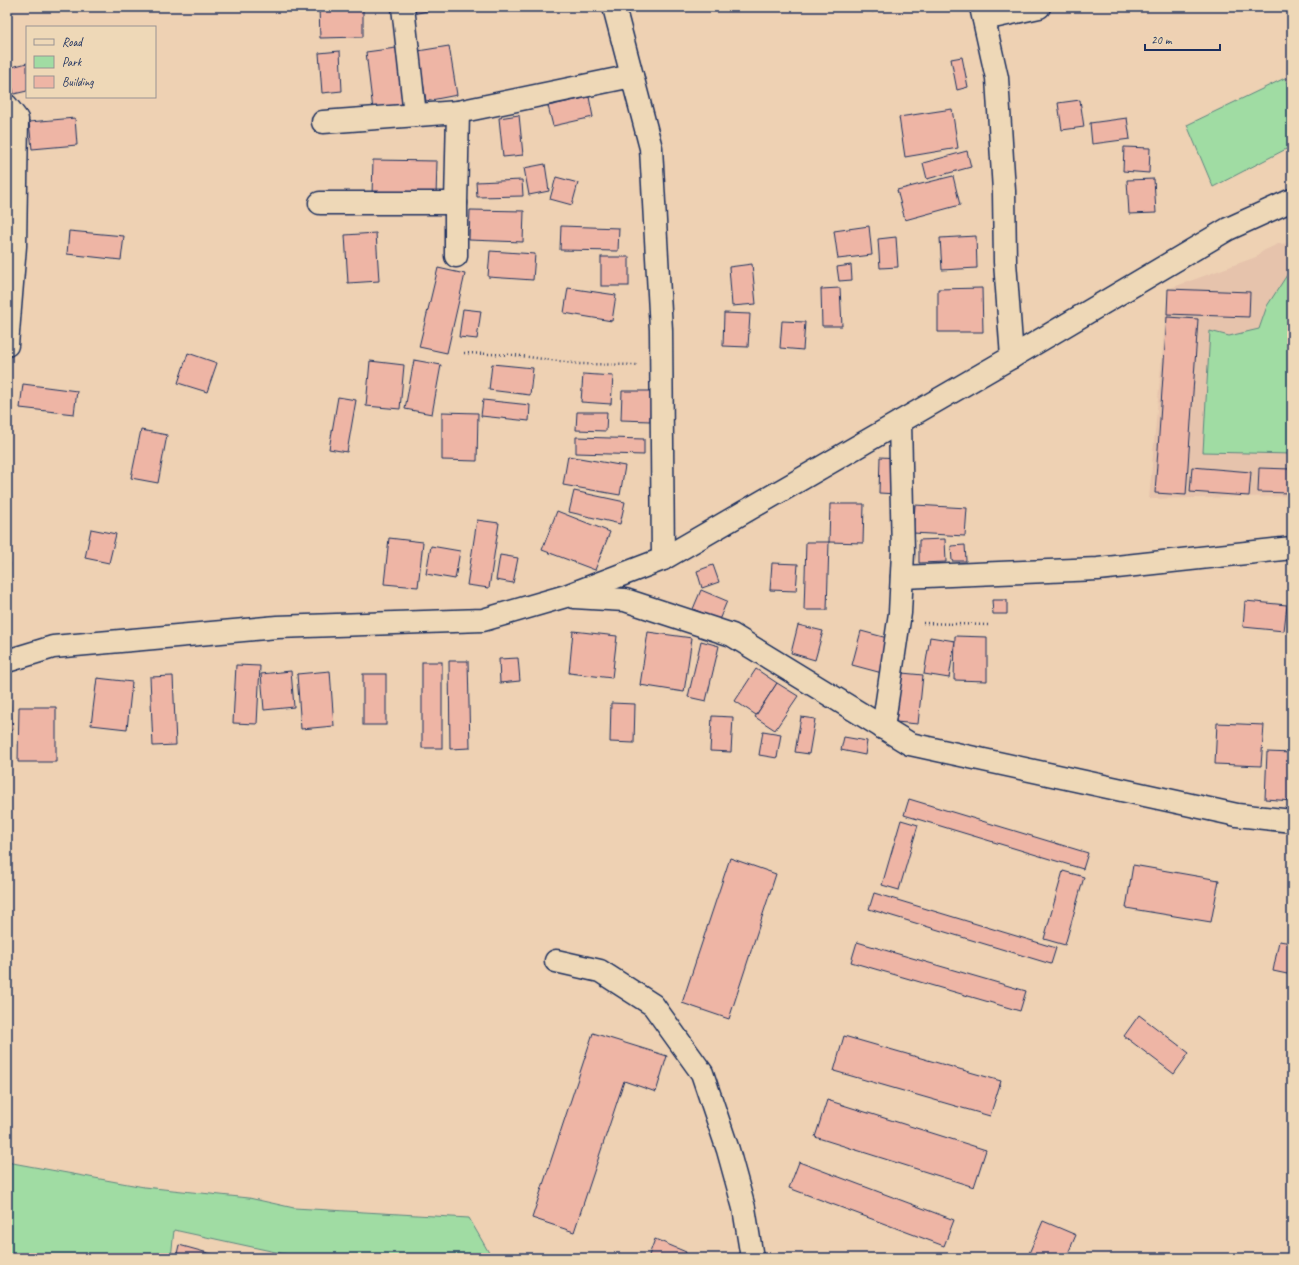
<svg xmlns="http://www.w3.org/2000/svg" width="1299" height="1265" viewBox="0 0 1299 1265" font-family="Caveat,sans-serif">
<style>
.built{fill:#e6c3ac}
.green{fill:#a0dca3;stroke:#5e8680}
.building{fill:#eeb5a5;stroke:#1b2f5e}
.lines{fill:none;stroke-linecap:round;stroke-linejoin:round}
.minor-casing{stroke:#1b2f5e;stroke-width:25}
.path{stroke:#1b2f5e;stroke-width:2.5;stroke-dasharray:1 3;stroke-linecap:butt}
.minor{stroke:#eed8b7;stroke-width:22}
</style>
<rect width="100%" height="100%" fill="#eed1b3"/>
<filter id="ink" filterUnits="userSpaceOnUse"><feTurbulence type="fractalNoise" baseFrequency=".025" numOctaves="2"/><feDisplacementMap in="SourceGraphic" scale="8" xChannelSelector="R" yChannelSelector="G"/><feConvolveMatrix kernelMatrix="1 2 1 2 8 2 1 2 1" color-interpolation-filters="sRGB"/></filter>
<g filter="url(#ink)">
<polygon class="built" points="1292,243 1292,496 1149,499 1168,289 1256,257 1263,251 1278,244"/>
<g class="green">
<polygon points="1285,78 1292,92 1292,146 1213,187 1187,125"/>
<polygon points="1287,275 1292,275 1292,454 1203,452 1210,331 1229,336 1259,329 1267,306"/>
<polygon points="7,1162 144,1187 249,1198 294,1208 469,1218 492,1258 303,1258 174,1230 171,1258 7,1258"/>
</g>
<g class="building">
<polygon points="319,7 363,7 363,37 320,38"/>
<polygon points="412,7 446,7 413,14"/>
<polygon points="870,7 889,7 872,12"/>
<polygon points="449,46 457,95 426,101 418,51"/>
<polygon points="396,48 403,106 373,110 366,52"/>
<polygon points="340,51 342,91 322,93 319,53"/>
<polygon points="962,57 968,87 957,90 951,59"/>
<polygon points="27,63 27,91 14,94 8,68"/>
<polygon points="589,97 593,117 553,126 548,106"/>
<polygon points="1080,100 1084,127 1062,130 1058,103"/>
<polygon points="952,109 958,148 905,157 899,117"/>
<polygon points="519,115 523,155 503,157 499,118"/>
<polygon points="75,118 77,145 32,149 29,122"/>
<polygon points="1127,118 1130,139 1092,144 1090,123"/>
<polygon points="1124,147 1150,148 1149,173 1123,171"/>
<polygon points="967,151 971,167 927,179 923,163"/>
<polygon points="373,160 437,161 436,197 372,195"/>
<polygon points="545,164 549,191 529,195 524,168"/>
<polygon points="953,176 960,205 905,220 897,190"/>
<polygon points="556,177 578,183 572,205 550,199"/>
<polygon points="1154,179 1156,213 1129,214 1127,180"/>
<polygon points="522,180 523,196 477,197 476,182"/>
<polygon points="470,210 524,211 523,242 469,240"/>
<polygon points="561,226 619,228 618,251 560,250"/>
<polygon points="869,226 872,255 838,259 834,231"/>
<polygon points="69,231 124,236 121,260 67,254"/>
<polygon points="376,233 379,281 348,283 345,235"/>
<polygon points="976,236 977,268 942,270 940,238"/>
<polygon points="896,237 898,267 880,268 878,239"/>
<polygon points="490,251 535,254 533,280 488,277"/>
<rect x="601" y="257" width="28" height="29"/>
<polygon points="752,264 756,304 732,306 729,267"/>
<polygon points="851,265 852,280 839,281 837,267"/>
<polygon points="438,268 465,274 447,353 419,347"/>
<polygon points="568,288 616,295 612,321 564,313"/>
<polygon points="840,288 842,326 822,326 821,289"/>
<polygon points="982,288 983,332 938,332 938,289"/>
<polygon points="1168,289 1250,292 1249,317 1167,314"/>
<polygon points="463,309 481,311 477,339 459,337"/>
<polygon points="724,313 750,314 748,347 723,346"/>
<polygon points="1167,317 1198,319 1186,495 1155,493"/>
<polygon points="782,321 805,322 803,350 780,348"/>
<polygon points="188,353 217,363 207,392 178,383"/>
<polygon points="414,360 441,365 432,414 405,409"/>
<polygon points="370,361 404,365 400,409 366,406"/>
<polygon points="492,364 533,368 530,395 489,390"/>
<polygon points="583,374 613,376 611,404 581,402"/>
<polygon points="23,384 77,391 74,414 20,408"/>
<polygon points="622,391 651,391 650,421 621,420"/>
<polygon points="338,397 356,400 347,452 329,449"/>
<polygon points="483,400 530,405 529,421 481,416"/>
<polygon points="442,412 478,413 477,461 442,460"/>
<polygon points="577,412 607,412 606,431 576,430"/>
<polygon points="141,430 167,435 158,483 131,478"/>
<polygon points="576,437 644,439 644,455 576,453"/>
<polygon points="568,456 625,466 620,495 563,485"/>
<polygon points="880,457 899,458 897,494 879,493"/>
<polygon points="1192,467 1251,472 1249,496 1190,492"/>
<polygon points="1259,468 1290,469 1289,493 1258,492"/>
<polygon points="574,491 625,502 620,524 569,512"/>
<polygon points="830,504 864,504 863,543 829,542"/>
<polygon points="915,505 967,508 965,536 913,533"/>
<polygon points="557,511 610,532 595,570 542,550"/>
<polygon points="477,520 499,523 489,588 467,585"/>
<polygon points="91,529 116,534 109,563 85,558"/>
<polygon points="389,538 423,542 418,587 384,584"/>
<polygon points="945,539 946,562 919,563 919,540"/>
<polygon points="806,542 829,542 827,610 804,610"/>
<polygon points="965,545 966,561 952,561 951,546"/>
<polygon points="431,546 460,551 455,579 426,574"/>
<polygon points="500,555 518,558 513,583 496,580"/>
<polygon points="7,563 10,563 7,603"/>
<polygon points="772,563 798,564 796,591 770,590"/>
<polygon points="713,565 719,582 702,588 697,571"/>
<polygon points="701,590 727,601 719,620 693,609"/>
<polygon points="992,600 1007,600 1007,614 993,614"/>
<polygon points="1245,601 1287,605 1284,631 1243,627"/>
<polygon points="798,625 823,631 815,660 791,653"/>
<polygon points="573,631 617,636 612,678 569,673"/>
<polygon points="861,631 891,639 882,673 852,665"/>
<polygon points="648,632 692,638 684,692 640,685"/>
<polygon points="955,636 987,637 987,681 954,680"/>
<polygon points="930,637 955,641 949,678 924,674"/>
<polygon points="701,641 719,646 706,701 688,697"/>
<polygon points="518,658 520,681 500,683 499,659"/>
<polygon points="449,661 468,661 470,748 450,749"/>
<rect x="422" y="662" width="20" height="86"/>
<polygon points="236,665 260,666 257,724 233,723"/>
<polygon points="756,669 777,683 756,715 735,701"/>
<polygon points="291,671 294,707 264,710 261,674"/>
<polygon points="330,671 334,726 301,729 297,674"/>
<polygon points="902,673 923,675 918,724 896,722"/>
<rect x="363" y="674" width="23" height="51"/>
<polygon points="173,676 176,745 153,746 150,677"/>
<polygon points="97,678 132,682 127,729 91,725"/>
<polygon points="777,683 798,696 775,730 755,717"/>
<polygon points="8,687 13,730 7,731 7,688"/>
<polygon points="611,703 635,704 634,743 610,742"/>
<polygon points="19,707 56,707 56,762 18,762"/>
<polygon points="712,716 733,717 731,752 710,751"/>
<polygon points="801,717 815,719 809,754 795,752"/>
<polygon points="1217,723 1264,725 1261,766 1215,764"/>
<polygon points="763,731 781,734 777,758 759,755"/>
<polygon points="844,737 867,741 865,755 841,750"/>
<polygon points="1267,752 1292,753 1292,801 1265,799"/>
<polygon points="909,799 1088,853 1083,869 904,815"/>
<polygon points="901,820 918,825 899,890 882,885"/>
<polygon points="730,858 776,874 729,1019 682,1003"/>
<polygon points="1133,865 1219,880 1211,922 1126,908"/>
<polygon points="1063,871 1084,877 1065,945 1044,939"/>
<polygon points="874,893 1056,948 1051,964 869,909"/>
<polygon points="1279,941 1292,943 1292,975 1273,971"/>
<polygon points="857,942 1026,991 1020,1011 851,962"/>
<polygon points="1139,1015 1189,1053 1174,1074 1124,1036"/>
<polygon points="593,1033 667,1056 656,1092 624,1081 574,1232 532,1218"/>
<polygon points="844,1036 1001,1081 990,1116 834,1071"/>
<polygon points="827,1100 986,1150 974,1187 815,1137"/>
<polygon points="799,1162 954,1220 944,1246 789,1188"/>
<polygon points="1043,1221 1076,1235 1066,1258 1027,1258"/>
<polygon points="655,1239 686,1252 684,1258 648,1258"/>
<polygon points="179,1245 219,1256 219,1258 176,1258"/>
</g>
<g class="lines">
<g class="minor-casing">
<g id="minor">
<polyline points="403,7 415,115"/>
<polyline points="614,7 651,148 661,330 663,559"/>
<polyline points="981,7 997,78 1004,191 1005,262 1012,357"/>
<polyline points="984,19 1039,7"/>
<polyline points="7,106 17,119 15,246 7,345"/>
<polyline points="323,122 458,112 632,76"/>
<polyline points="320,203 456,203 456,256"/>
<polyline points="456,203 458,112"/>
<polyline points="902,577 1098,569 1292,548"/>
<polyline points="574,597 625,600 732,635 910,744 1237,815 1292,821"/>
<polyline points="7,661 53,647 277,627 483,620 566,596 663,559 1012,357 1228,229 1292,200"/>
<polyline points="883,728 900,613 903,552 900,422"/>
<polyline points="556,961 600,971 653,1005 702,1073 728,1150 744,1208 752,1258"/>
</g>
</g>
<g class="path">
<polyline points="464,353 514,355 580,364 638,365"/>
<polyline points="923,623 988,625"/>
</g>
<use href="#minor" class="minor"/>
</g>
</g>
<rect width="1299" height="1265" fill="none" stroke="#eed8b7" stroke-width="24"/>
<rect x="12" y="12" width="1275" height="1241" fill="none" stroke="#1b2f5e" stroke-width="1.5" filter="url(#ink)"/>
<rect x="26" y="26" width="130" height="72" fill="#eed8b7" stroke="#9a9493"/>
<rect x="34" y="39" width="20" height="6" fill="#eed8b7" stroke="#9a9493"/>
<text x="62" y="46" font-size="12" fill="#1b2f5e">Road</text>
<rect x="34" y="56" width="20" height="12" fill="#a0dca3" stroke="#9a9493"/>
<text x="62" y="66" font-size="12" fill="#1b2f5e">Park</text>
<rect x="34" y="76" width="20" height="12" fill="#eeb5a5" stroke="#9a9493"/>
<text x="62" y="86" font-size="12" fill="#1b2f5e">Building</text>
<path d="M1145 44v6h75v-6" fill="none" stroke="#1b2f5e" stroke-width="2"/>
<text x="1151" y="44" font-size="12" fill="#1b2f5e" stroke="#eed8b7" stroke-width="3" paint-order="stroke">20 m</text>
</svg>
